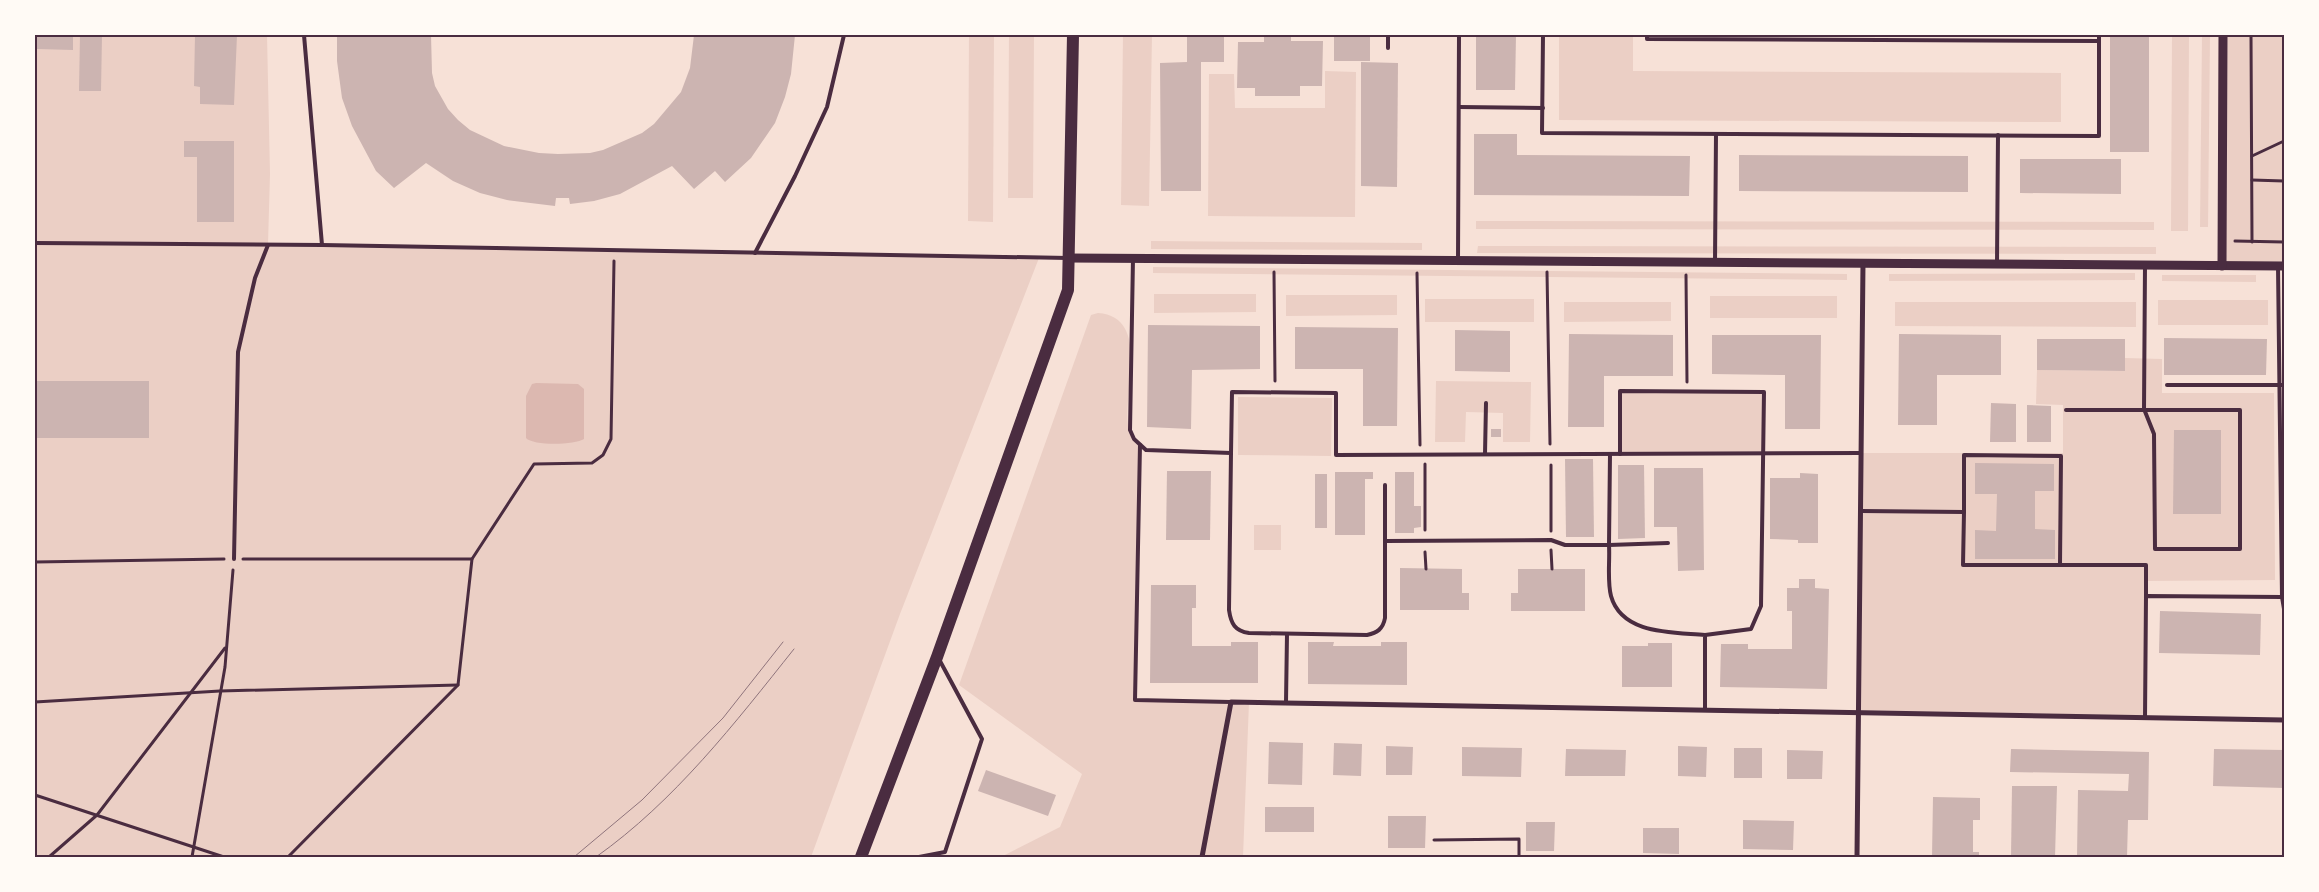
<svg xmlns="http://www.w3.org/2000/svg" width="2319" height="892" viewBox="0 0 2319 892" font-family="Rubik,sans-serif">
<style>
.green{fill:#ebcfc5}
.water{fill:#dcb8b0}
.building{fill:#ccb4b1}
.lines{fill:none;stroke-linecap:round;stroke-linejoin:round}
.path{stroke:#4a2c40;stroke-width:3}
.service{stroke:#4a2c40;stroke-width:4}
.minor{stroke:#4a2c40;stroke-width:5}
.tertiary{stroke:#4a2c40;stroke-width:9}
.primary{stroke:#4a2c40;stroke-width:12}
.tram{stroke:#8f747c;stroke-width:1}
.neatline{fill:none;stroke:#4a2c40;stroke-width:2}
</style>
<rect width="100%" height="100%" fill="#f7e1d7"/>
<g class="green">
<polygon points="35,35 267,35 270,174 268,244 1039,258 900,614 811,857 35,857"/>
<polygon points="969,35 994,35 993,222 968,221"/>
<polygon points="1009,35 1034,35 1033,198 1008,198"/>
<polygon points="1123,35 1152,35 1149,206 1121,205"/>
<polygon points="1559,35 1633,35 1633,71 2061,73 2061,122 1559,120"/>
<polygon points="2172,35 2189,35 2188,231 2171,231"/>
<polygon points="2202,35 2210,35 2208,227 2200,227"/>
<polygon points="2223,35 2284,35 2284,266 2222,266"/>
<polygon points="1325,71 1356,72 1355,217 1208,216 1209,74 1234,74 1235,108 1325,108"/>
<polygon points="1476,221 2154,222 2154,230 1476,229"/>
<polygon points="1151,241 1422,243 1422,250 1151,249"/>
<polygon points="1478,246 2156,247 2156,254 1477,253"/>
<polygon points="1153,267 1847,274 1847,280 1153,273"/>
<polygon points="2135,273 2135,280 1889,281 1889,274"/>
<polygon points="2162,275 2256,275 2256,282 2162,281"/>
<polygon points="1154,294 1256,294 1256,312 1154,313"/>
<polygon points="1286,295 1397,295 1397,315 1286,316"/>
<rect x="1710" y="296" width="127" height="22"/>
<rect x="1425" y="299" width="109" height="23"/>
<rect x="2158" y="300" width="110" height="25"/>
<polygon points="1564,302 1671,302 1671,321 1564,322"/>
<polygon points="1895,302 2136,302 2136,327 1895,326"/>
<path d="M 1098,313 C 1151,317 1123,391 1128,425 C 1130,433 1136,439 1140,445 L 1135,700 L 1249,702 L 1243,857 L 1001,857 L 1060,827 L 1082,774 L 959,685 L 1091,315 Z"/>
<polygon points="2125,358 2162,359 2162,393 2274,393 2275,580 2146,581 2145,718 1859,714 1861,453 2063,453 2063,405 2036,404 2037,370 2125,371"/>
<polygon points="1436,381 1531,382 1530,442 1503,442 1503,413 1466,412 1465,442 1435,442"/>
<polygon points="1620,391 1764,392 1763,453 1620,454"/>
<polygon points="1238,397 1332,398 1331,456 1238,455"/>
<rect x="1254" y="525" width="27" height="25"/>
</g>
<path class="water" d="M 536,383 L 578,384 L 584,389 L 584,439 C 575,445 533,446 526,438 L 526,396 L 532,384 Z"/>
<g class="building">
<polygon points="37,35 73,35 73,50 37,49"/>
<polygon points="80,35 102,35 101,91 79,91"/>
<polygon points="195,35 237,35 234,105 200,104 200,87 194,86"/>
<polygon points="337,35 431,35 432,73 435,86 448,109 458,120 470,130 504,146 539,153 558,154 590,153 603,150 642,133 654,124 681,92 690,68 694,35 795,35 791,74 785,97 775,123 751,158 725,182 715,171 694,189 672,166 620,194 594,201 570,204 569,198 556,198 555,206 507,200 480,193 453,181 426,163 394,188 376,171 352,126 342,98 337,61"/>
<polygon points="1187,35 1224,35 1224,62 1201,62 1201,191 1161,191 1160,63 1187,62"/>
<polygon points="1264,35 1291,35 1291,41 1323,41 1322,86 1300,86 1300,96 1255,96 1255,88 1237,88 1238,42 1264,42"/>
<rect x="1334" y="35" width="36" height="26"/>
<polygon points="1476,35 1516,35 1515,90 1476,90"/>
<rect x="2110" y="35" width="39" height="117"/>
<polygon points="1361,62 1398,63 1397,187 1361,186"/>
<polygon points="1474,134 1517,134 1517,155 1690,156 1689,196 1474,195"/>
<polygon points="184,141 234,141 234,222 197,222 197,157 184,157"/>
<polygon points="1739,155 1968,156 1968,192 1739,191"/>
<polygon points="2020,159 2121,159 2121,194 2020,193"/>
<polygon points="1148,325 1260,326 1260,369 1192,370 1191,429 1147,427"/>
<polygon points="1295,327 1398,328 1397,426 1363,426 1363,369 1295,369"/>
<polygon points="1455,330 1510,331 1510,372 1455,371"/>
<polygon points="1569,334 1673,335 1673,376 1604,376 1604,427 1568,427"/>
<polygon points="1899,334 2001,335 2001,375 1937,375 1937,425 1898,425"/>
<polygon points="1712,335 1821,335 1820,429 1785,429 1785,375 1712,374"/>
<polygon points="2164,338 2267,339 2266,375 2164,375"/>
<polygon points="2037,339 2125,339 2125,371 2037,370"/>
<rect x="35" y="381" width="114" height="57"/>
<polygon points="1991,403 2016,404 2016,442 1990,442"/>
<polygon points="2027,405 2051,406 2051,442 2027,442"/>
<rect x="1491" y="429" width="10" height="8"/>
<polygon points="2174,430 2221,430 2221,514 2173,514"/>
<polygon points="1565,459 1593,459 1594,537 1566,537"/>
<polygon points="1975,463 2054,464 2054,491 2035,491 2035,529 2055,530 2055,559 1975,559 1975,530 1996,531 1997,494 1975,494"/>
<polygon points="1618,465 1644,465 1645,538 1618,539"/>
<polygon points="1654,468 1703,468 1704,570 1678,571 1677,527 1654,527"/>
<polygon points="1167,471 1211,471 1210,540 1166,540"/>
<polygon points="1335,472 1373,472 1373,479 1365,479 1365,535 1335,535"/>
<polygon points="1395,472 1414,472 1414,506 1421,506 1421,527 1414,528 1414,533 1395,533"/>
<polygon points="1800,473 1818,474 1818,543 1798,543 1798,540 1770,539 1770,478 1800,478"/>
<rect x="1315" y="474" width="12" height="54"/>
<polygon points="1400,568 1462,569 1462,593 1469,593 1469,610 1400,610"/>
<polygon points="1518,569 1585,569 1585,611 1511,611 1511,593 1518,593"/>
<polygon points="1799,579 1815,579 1815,588 1829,589 1827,689 1720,687 1721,644 1748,644 1748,649 1792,649 1792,611 1787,611 1787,588 1799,588"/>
<polygon points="1151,585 1196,585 1196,608 1192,608 1192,646 1231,646 1231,642 1258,642 1258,683 1150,683"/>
<polygon points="2160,611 2261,614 2260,655 2159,653"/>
<polygon points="1308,642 1334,642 1333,646 1381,646 1381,642 1407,642 1407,685 1308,684"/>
<polygon points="1648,643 1672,643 1672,687 1622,687 1622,646 1648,646"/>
<polygon points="1269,742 1303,743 1302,785 1268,784"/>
<polygon points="1334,743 1362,744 1361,776 1333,775"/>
<polygon points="1386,746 1413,747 1412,775 1386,775"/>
<polygon points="1678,746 1707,747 1706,777 1678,776"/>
<polygon points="1462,747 1522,748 1521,777 1462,776"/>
<rect x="1734" y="748" width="28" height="30"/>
<polygon points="1566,749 1626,750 1625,776 1565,776"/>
<polygon points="2011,749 2149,752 2148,820 2128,820 2127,857 2077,857 2078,790 2128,791 2129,774 2010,772"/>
<polygon points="2214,749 2284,750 2284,788 2213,786"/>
<polygon points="1787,750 1823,751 1822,779 1787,779"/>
<polygon points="986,770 1056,795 1048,816 978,791"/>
<polygon points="2012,786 2057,786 2055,857 2011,857"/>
<polygon points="1933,797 1980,798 1980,820 1973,820 1973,852 1979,852 1979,857 1932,857"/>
<rect x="1265" y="807" width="49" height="25"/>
<polygon points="1388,816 1426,816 1425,848 1388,848"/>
<polygon points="1743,820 1794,821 1793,850 1743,849"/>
<polygon points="1526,822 1555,822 1554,851 1526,851"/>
<polygon points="1643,828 1679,828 1679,854 1643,853"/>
</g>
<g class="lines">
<g class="path">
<polyline points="2251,35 2252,242"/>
<polyline points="2252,156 2284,141"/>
<polyline points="2252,180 2284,181"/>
<polyline points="2235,241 2284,242"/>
<polyline points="1274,272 1275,381"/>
<polyline points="1547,272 1550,444"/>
<polyline points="1417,273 1420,445"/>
<polyline points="1686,275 1687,382"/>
<polyline points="1551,465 1551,531"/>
<polyline points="1425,530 1425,464"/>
<polyline points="1551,550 1552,569"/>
<polyline points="1425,552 1426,569"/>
<polyline points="243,559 472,559 534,464 592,463 603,455 611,439 614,261"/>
<polyline points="35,562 224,559"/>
<polyline points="35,702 220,691 458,685"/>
<polyline points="35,795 224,857"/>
<polyline points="1434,840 1519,839 1519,857"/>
<polyline points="49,857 97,815 225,648"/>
<polyline points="192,857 225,667 233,570"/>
<polyline points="288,857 458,685 472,559"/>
</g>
<g class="service">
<polyline points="304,35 322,245"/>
<polyline points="1543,35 1542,133 2099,136 2099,35"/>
<polyline points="1647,35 1647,39 2099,41"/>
<polyline points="1388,48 1388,35"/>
<polyline points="1459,107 1543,108"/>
<polyline points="35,243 322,245 1068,258"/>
<polyline points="755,253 795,176 827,107 844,35"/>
<path d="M 1133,258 L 1130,430 L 1134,439 L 1146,450 L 1231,453 L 1229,610 C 1231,624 1235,631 1249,633 L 1367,635 C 1377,633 1383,629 1385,618 L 1385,541 L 1551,540 L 1565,545 L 1609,545 C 1610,561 1607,581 1611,596 C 1622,635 1673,632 1705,635 L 1705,709"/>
<polyline points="1458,260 1459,35"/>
<polyline points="1715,262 1716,134"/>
<polyline points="1997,264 1998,135"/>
<polyline points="2278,266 2282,597 2284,609"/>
<polyline points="2167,385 2284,385"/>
<polyline points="2066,410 2240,410 2240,549 2155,549 2154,434 2144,409 2145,265"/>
<polyline points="1140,445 1135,700 1231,702"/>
<polyline points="1231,453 1232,392 1336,393 1336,455 1861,453"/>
<polyline points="1485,454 1486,403"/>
<polyline points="1610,454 1609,545 1668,543"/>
<polyline points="1620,454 1620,391 1764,392 1761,606 1751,629 1705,635"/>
<polyline points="1385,485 1385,541"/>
<polyline points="1861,511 1964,512 1963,565 2146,565 2146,596"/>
<polyline points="1964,512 1964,455 2061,456 2060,565"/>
<polyline points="234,559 238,352 255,278 268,245"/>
<polyline points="1286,702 1287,634"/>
<polyline points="2145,718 2146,596 2282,597"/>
<polyline points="919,857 945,852 982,739 940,661"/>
</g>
<g class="minor">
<polyline points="1202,857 1231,702 2284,720"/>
<polyline points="1857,857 1863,263"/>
</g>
<g class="tertiary">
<polyline points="1068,258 2284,266"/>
<polyline points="2222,266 2223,35"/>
</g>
<polyline class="primary" points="861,857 937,657 1068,290 1073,35"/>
<g class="tram">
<polyline points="574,857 642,800 723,718 783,642"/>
<path d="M 596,857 C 675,801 735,723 794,649"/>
</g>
</g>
<rect width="2319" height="892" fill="none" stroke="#fffaf5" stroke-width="72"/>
<rect x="36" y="36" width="2247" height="820" class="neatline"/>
</svg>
